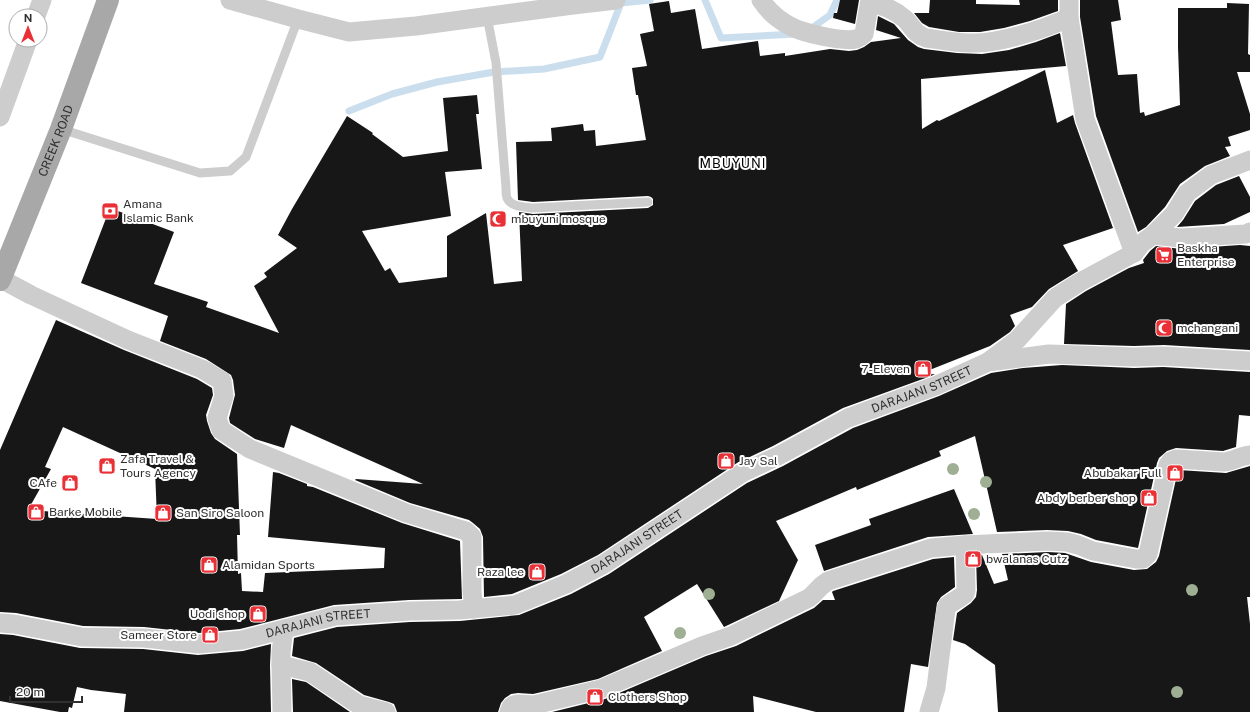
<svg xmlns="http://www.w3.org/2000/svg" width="1250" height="712" viewBox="0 0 1250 712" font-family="'Public Sans',sans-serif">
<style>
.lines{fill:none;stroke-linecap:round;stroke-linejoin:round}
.stream{stroke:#cadeed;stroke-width:7}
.building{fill:#171717;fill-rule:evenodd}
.service{stroke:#cdcdcd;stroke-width:9}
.minor{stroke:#cdcdcd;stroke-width:19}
.primary{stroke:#a8a8a8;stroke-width:22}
.tree{fill:#9faf94}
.labels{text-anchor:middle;stroke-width:4;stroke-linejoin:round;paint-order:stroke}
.street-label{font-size:12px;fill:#303030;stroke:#fff}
.poi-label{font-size:12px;fill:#303030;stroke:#fff;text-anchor:start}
.neighbourhood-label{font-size:13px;letter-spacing:1px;fill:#000;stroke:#fff}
</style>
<rect width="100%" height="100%" fill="#fff"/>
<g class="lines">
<g class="stream">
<polyline points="705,0 721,38 796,34"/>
<polyline points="809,30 830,15 837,0"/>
<polyline points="349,111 392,94 437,82 494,72 544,69 600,57 621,3 650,0"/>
</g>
</g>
<g class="building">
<polygon points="840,0 859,0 855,24 833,18 834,13 837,13"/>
<polygon points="930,0 976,0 976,4 1020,5 1019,0 1058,0 1058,11 1030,21 1004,28 980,32 959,32 929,27 922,23 914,13 929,13"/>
<polygon points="1080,0 1118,0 1121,20 1111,22 1118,75 1137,74 1140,113 1144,112 1145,116 1180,105 1178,47 1178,8 1227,8 1227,3 1249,4 1248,54 1250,55 1250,72 1237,72 1250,114 1250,130 1228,137 1231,146 1225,147 1230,156 1205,166 1180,184 1165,207 1146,227 1138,232 1096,116 1080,17"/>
<polygon points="669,1 671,13 695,9 702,49 758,41 760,56 785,53 785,56 830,49 849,51 857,50 864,47 871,42 901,38 876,30 878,16 894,24 908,40 918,47 924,49 957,53 982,54 1009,50 1036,42 1060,33 1066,66 921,79 922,129 937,120 939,121 1045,70 1057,123 1073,115 1075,123 1113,228 1063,245 1078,271 1049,289 1032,307 1010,315 1015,326 1010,332 990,346 917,375 935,374 931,376 843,408 773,446 737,463 598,555 561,574 512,594 484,597 483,537 480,529 473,523 469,520 410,503 355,480 356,479 423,484 291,425 284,448 255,439 230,423 229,418 235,395 233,380 231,375 206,359 160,341 168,316 81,283 110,208 174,232 154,284 208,302 206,307 279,333 254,286 267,277 264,273 297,248 278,235 292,209 347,116 373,133 372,134 403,157 448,151 443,98 477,95 479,114 476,114 482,169 445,172 451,216 362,231 385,271 390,268 399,283 447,277 447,236 486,213 494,284 522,281 519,212 533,214 648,208 653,205 653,199 651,197 648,196 533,202 518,200 516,142 552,141 551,128 583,124 584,131 595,130 596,146 646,140 638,95 636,95 632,68 647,66 640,34 654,31 649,4"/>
<polygon points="1239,176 1250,197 1250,212 1224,224 1177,227 1183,220 1195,201 1216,185"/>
<polygon points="1240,245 1250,246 1250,350 1164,345 1134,346 1064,344 1066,304 1086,291 1129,268 1144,263 1143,260 1150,251 1156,246 1181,249"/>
<path d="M 56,320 L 124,350 L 197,379 L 212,388 L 213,395 L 206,415 L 207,421 L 211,433 L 215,439 L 237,454 L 240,535 L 237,535 L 238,574 L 241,573 L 242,591 L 263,592 L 265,573 L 384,568 L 385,548 L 268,537 L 273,472 L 279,473 L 307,484 L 307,486 L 313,487 L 402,523 L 460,541 L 462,599 L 409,600 L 334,605 L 240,629 L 199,633 L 144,627 L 83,626 L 16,613 L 0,612 L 0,450 ZM 63,427 L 155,469 L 157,519 L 28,510 L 51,469 L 45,467 Z"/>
<polygon points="1062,365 1134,368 1163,367 1250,372 1250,416 1239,415 1236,447 1223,451 1176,448 1167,451 1159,458 1157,463 1138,548 1096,540 1081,534 1068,531 1047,530 997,532 975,436 939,451 941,456 857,490 856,487 776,521 798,560 779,601 724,627 697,584 644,617 662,651 598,679 533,694 518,693 511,694 505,698 501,703 498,712 397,712 396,709 394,704 389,702 364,695 316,663 292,656 294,638 337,627 410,622 460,621 519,615 571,594 609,574 747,483 783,466 853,428 939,396 991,373 1023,368"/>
<polygon points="1250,466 1250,597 1247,597 1250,624 1250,712 998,712 995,665 965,644 953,640 957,613 971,603 976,597 977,590 976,555 982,555 994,584 1008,580 1002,554 1048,552 1065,553 1091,562 1134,570 1147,569 1156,562 1159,556 1178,470 1226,473"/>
<polygon points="954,489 973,534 928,537 824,571 815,545 871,525 869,519"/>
<polygon points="954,557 955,587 941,597 937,603 928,667 911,664 904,712 816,712 753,696 754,712 552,712 605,699 706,656 736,646 814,608 823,600 835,600 832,592 833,591 933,559"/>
<polygon points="0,634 13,635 80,648 143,649 198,655 243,651 271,644 270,665 271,712 124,712 126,694 91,690 77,687 72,708 69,707 68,712 60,712 0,701"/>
<polygon points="292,679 306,682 350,712 293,712"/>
</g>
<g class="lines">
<g class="service">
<path d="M 487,16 L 496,63 L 506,188 C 506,191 506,195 507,198 C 511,207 524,207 533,208 L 648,202"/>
<polyline points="61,129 200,173 230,171 246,157 298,19"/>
</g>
<g class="minor">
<polyline points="230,0 298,19 349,32 416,26 573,5 616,0"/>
<path d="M 761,0 C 768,11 779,20 790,26 C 802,33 843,42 856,39 C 859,38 862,36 864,34 L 870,0"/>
<polyline points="1069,0 1069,18 1073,42 1085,119 1134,253"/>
<path d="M 870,3 C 883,5 894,9 905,19 C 913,27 914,34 926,38 C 940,40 955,43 969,43 C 999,44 1041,30 1069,18"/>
<polyline points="36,16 42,0"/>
<polyline points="0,117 28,40"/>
<polyline points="1153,235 1174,214 1187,193 1211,175 1250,160"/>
<polyline points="1,279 31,295 128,340 202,369 222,381 224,396 217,418 221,430 250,449 406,513 466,531 472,537 472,592 474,609"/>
<polyline points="989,361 1017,340 1055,298 1080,282 1134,253 1142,243 1153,235 1180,238 1246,234 1250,232"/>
<path id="s1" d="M 0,623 L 14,624 L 82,637 L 144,638 L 199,644 L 242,640 L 335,616 L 410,611 L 459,610 L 515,605 L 566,584 L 604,564 L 742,473 L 778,456 L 848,418 L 935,386 L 988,362 L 1049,354 L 1134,357 L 1163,356 L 1250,361"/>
<polyline points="284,629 281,652 281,665 310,672 359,705 386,712"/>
<polyline points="281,665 282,712"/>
<path d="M 509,712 L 511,707 L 514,705 L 518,704 L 534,705 L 601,689 L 702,646 L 731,636 L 809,598 C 817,592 818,587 828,581 L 931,548 L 965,545 L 1048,541 L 1067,542 L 1078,545 L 1093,551 L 1136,559 L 1143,559 L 1148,554 L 1168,465 L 1171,461 L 1176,459 L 1224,462 C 1233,461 1241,456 1250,455"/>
<polyline points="929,712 936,688 946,609 947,606 965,594 966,590 965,545"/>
</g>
<path class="primary" id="s2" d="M 0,280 L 61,129 L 108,0"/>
</g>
<g class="tree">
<circle cx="953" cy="469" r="6"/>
<circle cx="986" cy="482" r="6"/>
<circle cx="974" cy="514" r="6"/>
<circle cx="1192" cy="590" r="6"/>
<circle cx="709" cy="594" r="6"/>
<circle cx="680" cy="633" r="6"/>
<circle cx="1177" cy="692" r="6"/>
</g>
<defs>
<g id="bank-square" transform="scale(0.9)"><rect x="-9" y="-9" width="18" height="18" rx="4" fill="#e83036" stroke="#fff"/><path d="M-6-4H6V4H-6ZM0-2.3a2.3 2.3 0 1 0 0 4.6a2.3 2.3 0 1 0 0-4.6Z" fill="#fff"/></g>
<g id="mosque-square" transform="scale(0.9)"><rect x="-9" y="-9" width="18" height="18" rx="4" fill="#e83036" stroke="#fff"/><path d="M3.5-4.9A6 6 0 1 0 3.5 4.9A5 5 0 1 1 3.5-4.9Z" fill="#fff"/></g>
<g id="supermarket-square" transform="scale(0.9)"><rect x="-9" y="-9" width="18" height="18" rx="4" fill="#e83036" stroke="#fff"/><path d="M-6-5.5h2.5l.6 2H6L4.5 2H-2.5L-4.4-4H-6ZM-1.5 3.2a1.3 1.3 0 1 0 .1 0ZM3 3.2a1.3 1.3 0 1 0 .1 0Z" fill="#fff"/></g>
<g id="shop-square" transform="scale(0.9)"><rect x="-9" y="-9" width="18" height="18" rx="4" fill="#e83036" stroke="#fff"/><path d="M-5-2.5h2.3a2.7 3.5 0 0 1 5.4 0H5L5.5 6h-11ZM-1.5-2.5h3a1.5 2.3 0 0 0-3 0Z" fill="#fff"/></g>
</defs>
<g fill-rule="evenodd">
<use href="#bank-square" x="110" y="211"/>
<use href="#mosque-square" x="498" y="219"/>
<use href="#supermarket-square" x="1164" y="255"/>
<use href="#mosque-square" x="1164" y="328"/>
<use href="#shop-square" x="923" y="369"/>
<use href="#shop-square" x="726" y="461"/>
<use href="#shop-square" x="107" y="466"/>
<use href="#shop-square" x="1175" y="473"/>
<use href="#shop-square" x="70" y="483"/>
<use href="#shop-square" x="1149" y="498"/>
<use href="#shop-square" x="36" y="512"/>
<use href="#shop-square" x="163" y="513"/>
<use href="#shop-square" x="973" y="559"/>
<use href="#shop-square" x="209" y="565"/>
<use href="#shop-square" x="537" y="572"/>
<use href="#shop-square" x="258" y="614"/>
<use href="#shop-square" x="210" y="635"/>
<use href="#shop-square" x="595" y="697"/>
</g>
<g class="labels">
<g class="street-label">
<text dy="4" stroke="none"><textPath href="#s2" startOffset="150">CREEK ROAD</textPath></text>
<text dy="4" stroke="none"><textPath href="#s1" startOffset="982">DARAJANI STREET</textPath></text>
<text dy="4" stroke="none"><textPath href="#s1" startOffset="658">DARAJANI STREET</textPath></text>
<text dy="4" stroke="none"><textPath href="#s1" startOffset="322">DARAJANI STREET</textPath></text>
</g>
<g class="poi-label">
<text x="123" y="208">Amana<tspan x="123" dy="14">Islamic Bank</tspan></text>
<text x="511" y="223">mbuyuni mosque</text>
<text x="1177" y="252">Baskha<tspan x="1177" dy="14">Enterprise</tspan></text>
<text x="1177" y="332">mchangani</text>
<text x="910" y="373" text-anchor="end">7-Eleven</text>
<text x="120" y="463">Zafa Travel &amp;<tspan x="120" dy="14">Tours Agency</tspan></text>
<text x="739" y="465">Jay Sal</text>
<text x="1162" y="477" text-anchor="end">Abubakar Full</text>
<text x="57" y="487" text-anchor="end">CAfe</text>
<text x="1136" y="502" text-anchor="end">Abdy berber shop</text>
<text x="49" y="516">Barke Mobile</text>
<text x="176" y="517">San Siro Saloon</text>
<text x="986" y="563">bwalanas Cutz</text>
<text x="222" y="569">Alamidan Sports</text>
<text x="524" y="576" text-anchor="end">Raza lee</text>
<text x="245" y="618" text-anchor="end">Uodi shop</text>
<text x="197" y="639" text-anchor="end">Sameer Store</text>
<text x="608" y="701">Clothers Shop</text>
</g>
<g class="neighbourhood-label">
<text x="733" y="168">MBUYUNI</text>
</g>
</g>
<g transform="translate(28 28)"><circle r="19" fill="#ffffff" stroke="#acacac"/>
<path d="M0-3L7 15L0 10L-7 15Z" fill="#e83036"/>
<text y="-6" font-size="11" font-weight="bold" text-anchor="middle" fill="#303030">N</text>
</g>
<path d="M10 696v6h72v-6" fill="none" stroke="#303030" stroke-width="2"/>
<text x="16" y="696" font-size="12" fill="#303030" stroke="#ffffff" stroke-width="3" paint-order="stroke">20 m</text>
</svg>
